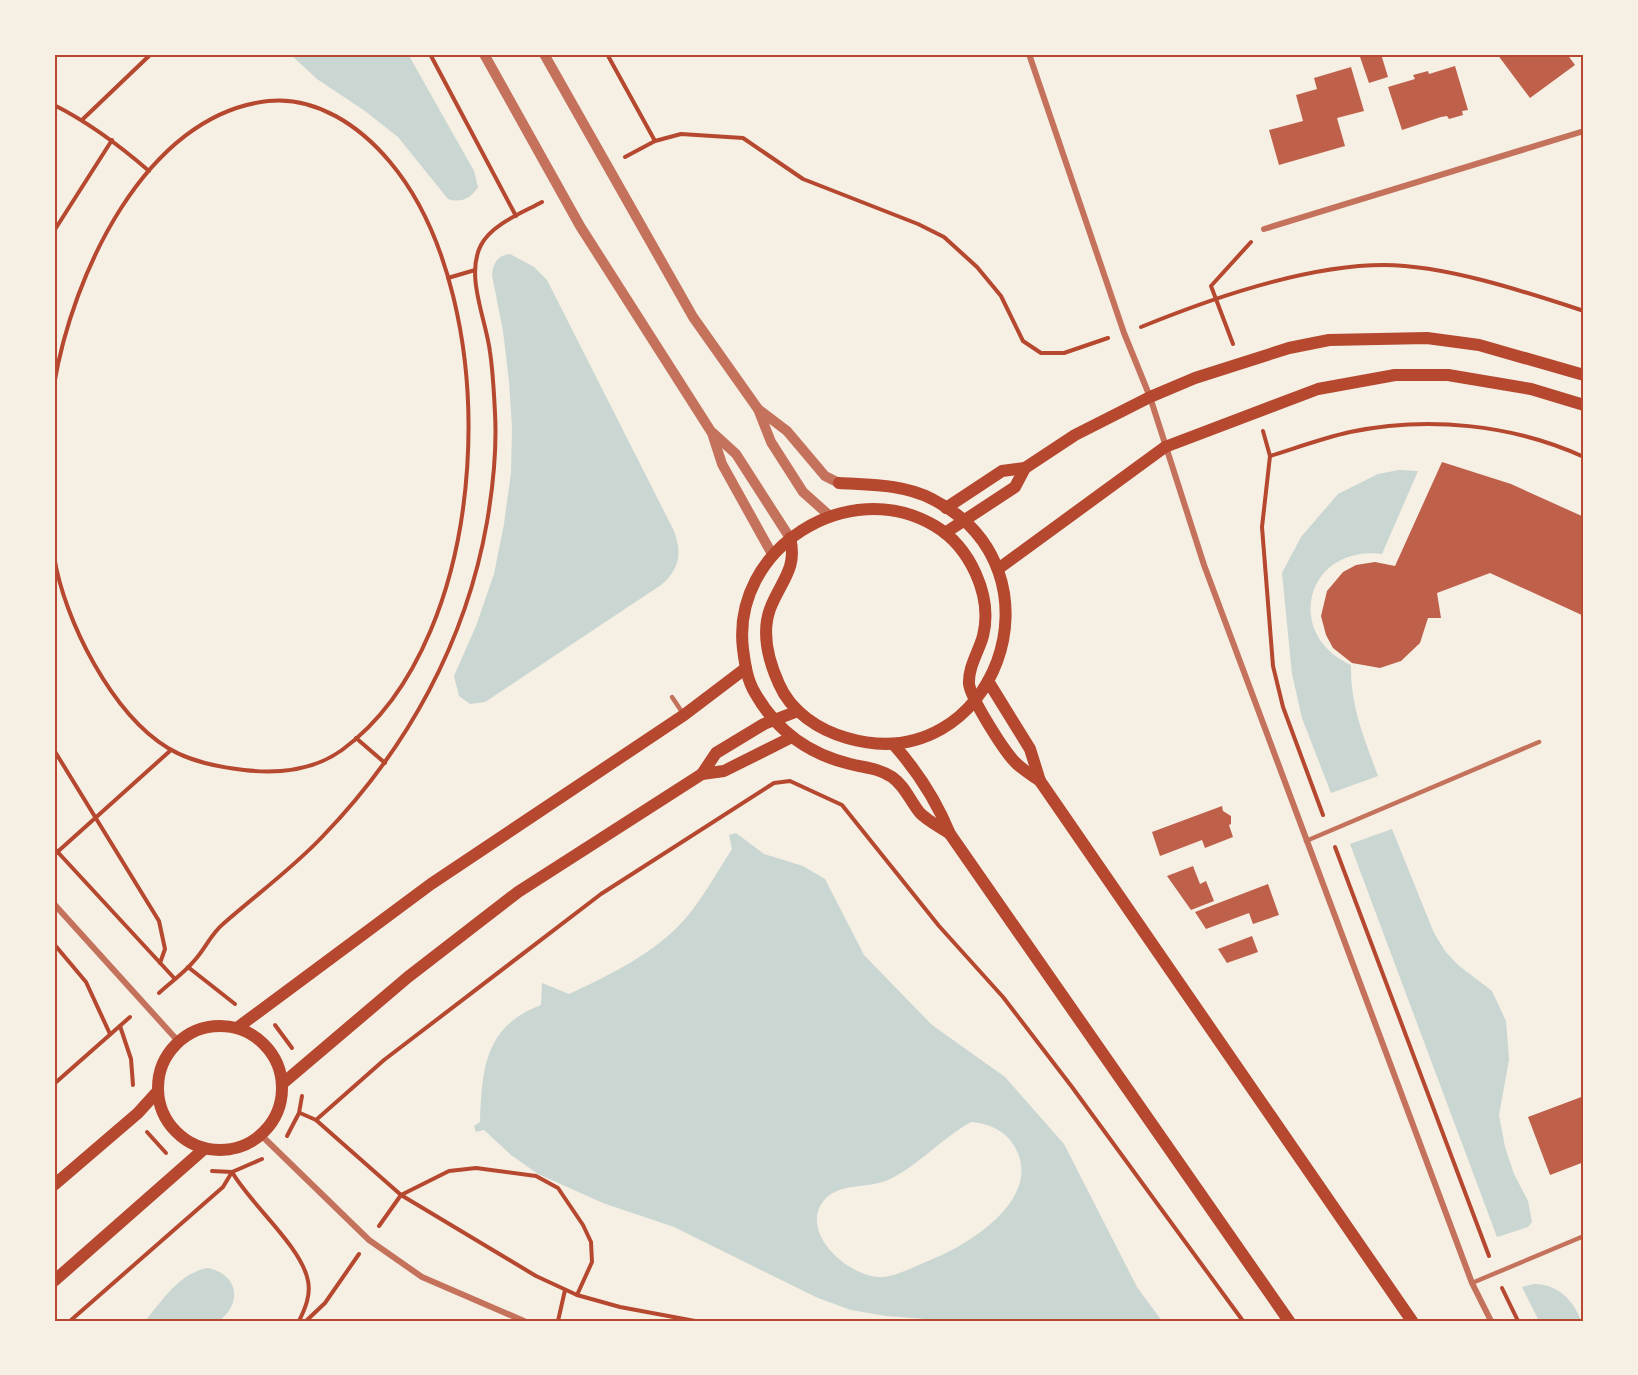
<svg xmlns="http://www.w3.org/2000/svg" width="1638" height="1375" viewBox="0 0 1638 1375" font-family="'DejaVu Sans',sans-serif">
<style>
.water{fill:#c9d6d2;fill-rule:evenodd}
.building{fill:#bf614a}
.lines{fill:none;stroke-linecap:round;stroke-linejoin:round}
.path{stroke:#b5482f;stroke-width:4}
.service{stroke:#c5725c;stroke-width:4.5}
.minor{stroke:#c5725c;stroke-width:6}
.tertiary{stroke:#c5725c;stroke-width:10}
.secondary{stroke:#b5482f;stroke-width:12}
.neatline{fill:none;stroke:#b5482f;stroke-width:2}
</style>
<rect width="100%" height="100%" fill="#f6efe4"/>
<g class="water">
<path d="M 290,54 L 408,54 L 474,171 L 478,187 C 470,199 461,203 448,199 L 398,137 L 365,111 L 317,79 Z"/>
<path d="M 510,254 L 534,267 L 547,280 L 674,531 C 682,553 680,569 661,585 L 485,702 L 470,704 L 459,696 L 454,676 L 476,626 L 494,574 L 504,524 L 511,473 L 512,427 L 509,381 L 503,331 L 492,275 C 493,263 498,255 510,254 Z"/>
<path d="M 1399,470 L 1418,471 L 1382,554 C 1307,544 1282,634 1351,665 C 1350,705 1364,738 1378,776 L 1331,793 L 1302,718 L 1292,674 L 1282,573 L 1301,537 L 1338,494 L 1378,474 Z"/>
<polygon points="1392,829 1434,933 1445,951 1458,965 1492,991 1506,1021 1509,1060 1499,1115 1505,1147 1514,1174 1528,1201 1532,1222 1528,1227 1497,1237 1350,844"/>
<path d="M 736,833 L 764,854 L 803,866 L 825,879 L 864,955 L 932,1025 L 1005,1077 L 1064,1144 L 1137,1287 L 1162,1321 L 951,1321 L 886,1316 L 851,1310 L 818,1298 L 674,1227 L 603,1203 L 538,1174 L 511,1155 L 484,1130 L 476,1132 L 474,1126 L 480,1122 C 482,1068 485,1026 541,1005 L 542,983 L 569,994 C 610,975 655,953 685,919 C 703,898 717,872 732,849 L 729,835 ZM 971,1122 C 988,1123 1004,1130 1013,1144 C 1046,1194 975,1241 935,1258 C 920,1264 900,1275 884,1277 C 851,1280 796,1232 825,1199 C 841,1182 871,1189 890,1179 C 919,1165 942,1138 971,1122 Z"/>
<path d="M 208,1268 C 238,1274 243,1303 219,1321 L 145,1321 C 163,1300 179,1273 208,1268 Z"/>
<path d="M 1534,1284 C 1557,1284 1573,1299 1581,1321 L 1539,1321 L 1522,1287 Z"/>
</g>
<g class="building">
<polygon points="1359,54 1381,54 1388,77 1369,83"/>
<polygon points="1497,54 1567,54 1575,65 1530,98"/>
<polygon points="1455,66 1468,110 1462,111 1463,115 1449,119 1447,116 1441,117 1402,130 1388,87 1415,79 1413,75 1428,71 1429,74"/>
<polygon points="1351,67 1364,111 1337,118 1345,146 1279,165 1269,130 1303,121 1296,95 1317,89 1314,78"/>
<polygon points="1442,462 1511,484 1584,517 1584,616 1490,573 1437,593 1441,618 1428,618 1420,643 1401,661 1380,668 1352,663 1333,648 1326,635 1321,616 1327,591 1343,572 1356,565 1375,562 1395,566"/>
<polygon points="1222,806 1223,811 1231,816 1231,824 1229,825 1233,837 1205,848 1202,840 1160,856 1152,832"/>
<polygon points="1193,866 1200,884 1206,881 1214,901 1191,910 1167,876"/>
<polygon points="1268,884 1279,915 1253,924 1249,913 1206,929 1195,912"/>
<polygon points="1252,936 1258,952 1227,963 1218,949"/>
<polygon points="1584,1096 1584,1162 1550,1175 1528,1117"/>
</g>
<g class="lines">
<g class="path">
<polyline points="430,54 516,216"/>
<polyline points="607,54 655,141"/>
<path d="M 54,105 C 90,123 119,145 149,171"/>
<polyline points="83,119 151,54"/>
<polyline points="625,157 655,141 681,134 743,138 803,179 918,224 944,237 977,267 1001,296 1023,341 1041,353 1064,353 1108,338"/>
<polyline points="54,231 112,140"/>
<polyline points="448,278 475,270"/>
<path d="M 1141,327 C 1212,298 1307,265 1384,265 C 1445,265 1526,292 1584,311"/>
<polyline points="1233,344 1211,286 1251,242"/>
<path d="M 54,385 C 72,277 144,115 268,101 C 316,96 360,126 390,162 C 507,301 495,639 342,750 C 313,771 279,774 244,770 C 218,767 191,762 168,748 C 112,714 64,620 54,556"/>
<polyline points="1263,431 1270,456 1262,527 1273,666 1283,707 1323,815"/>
<path d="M 1270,456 C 1296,448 1323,438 1350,432 C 1427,416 1512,424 1584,457"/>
<polyline points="356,738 385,763"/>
<polyline points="54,750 159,921 165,949 160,963"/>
<polyline points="1335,847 1489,1256"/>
<polyline points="54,848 175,979"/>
<polyline points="54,855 171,750"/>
<polyline points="54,944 86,982 110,1034"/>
<polyline points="188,967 235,1004"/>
<path d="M 159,993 C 171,982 184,973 194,961 C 205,949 211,934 223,924 C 257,894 293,868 323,836 C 407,749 466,642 487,522 C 493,487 497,449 495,413 C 494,393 493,372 490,352 C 486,319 465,276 481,245 C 492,224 522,213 542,202"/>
<polyline points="275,1025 292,1048"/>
<polyline points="120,1026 131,1059 133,1085"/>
<polyline points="54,1084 130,1017"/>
<polyline points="300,1113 316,1120 401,1195 536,1276 577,1295 620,1307 695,1321"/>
<polyline points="316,1120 384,1060 601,894 774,783 790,781 842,805 939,926 1003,997 1072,1087 1243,1321"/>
<polyline points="147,1132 166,1153"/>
<polyline points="287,1136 299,1113 302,1096"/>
<polyline points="212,1171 232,1172 262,1159"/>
<path d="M 232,1172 C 251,1205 302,1247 308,1281 C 311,1295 305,1309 299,1321"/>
<polyline points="379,1226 401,1195 449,1171 476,1168 536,1176 558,1188 583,1225 591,1242 592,1262 577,1295"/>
<polyline points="1502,1288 1518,1321"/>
<polyline points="70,1321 223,1187 232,1172"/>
<polyline points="306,1321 325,1303 359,1254"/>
<polyline points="558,1321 565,1290"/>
</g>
<g class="service">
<polyline points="672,697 684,715"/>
<polyline points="1306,841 1539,742"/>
<polyline points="1472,1283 1584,1236"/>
</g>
<g class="minor">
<polyline points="1029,54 1124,333 1150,397 1204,565 1472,1283 1491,1321"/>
<polyline points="1264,229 1584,131"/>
<polyline points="54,904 178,1041"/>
<polyline points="261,1135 369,1240 422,1277 524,1321"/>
</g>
<g class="tertiary">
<polyline points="484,54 580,226 712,433 722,464 772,554"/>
<polyline points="544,54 693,317 758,409 771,442 803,492 831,517"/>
<polyline points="758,409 787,431 825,476 839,483"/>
<polyline points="713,433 736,454 790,538"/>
</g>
<g class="secondary">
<polyline points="946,508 1002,471 1025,468 1075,435 1150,397 1195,378 1289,348 1329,340 1427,338 1479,345 1584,375"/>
<polyline points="945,533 1015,487 1025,468"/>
<path d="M 790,538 C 798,569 780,582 770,609 C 761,634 769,662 779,684 C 791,712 819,730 847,738 C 993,781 1073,570 932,499 C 903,484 870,485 839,483"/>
<polyline points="998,569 1165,447 1318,389 1395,375 1448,375 1531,389 1584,405"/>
<polyline points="988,681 1030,749 1040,781 1412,1321"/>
<path d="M 894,745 C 919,773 936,800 950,834 L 1289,1321"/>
<polyline points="702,774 716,753 764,724 798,711"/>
<path d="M 950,834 C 940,827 928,821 920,813 C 910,801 905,786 892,777 C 878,768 866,768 850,764 C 808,754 776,730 755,693 C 747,680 745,664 743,649 C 731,549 848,474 935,526 C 970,547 993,596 983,636 C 979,651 968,667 969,684 C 971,699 1003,749 1014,761 C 1021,769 1032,775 1040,781"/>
<circle cx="220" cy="1088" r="62"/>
<polyline points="237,1028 431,884 684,715 746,668"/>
<polyline points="282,1084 408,977 518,892 702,774 724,771 792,737"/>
<polyline points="54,1185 138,1113 157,1092"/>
<polyline points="54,1281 204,1149"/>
</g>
</g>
<rect width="1638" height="1375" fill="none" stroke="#f6efe4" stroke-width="111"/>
<rect x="56" y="56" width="1526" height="1264" class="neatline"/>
</svg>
